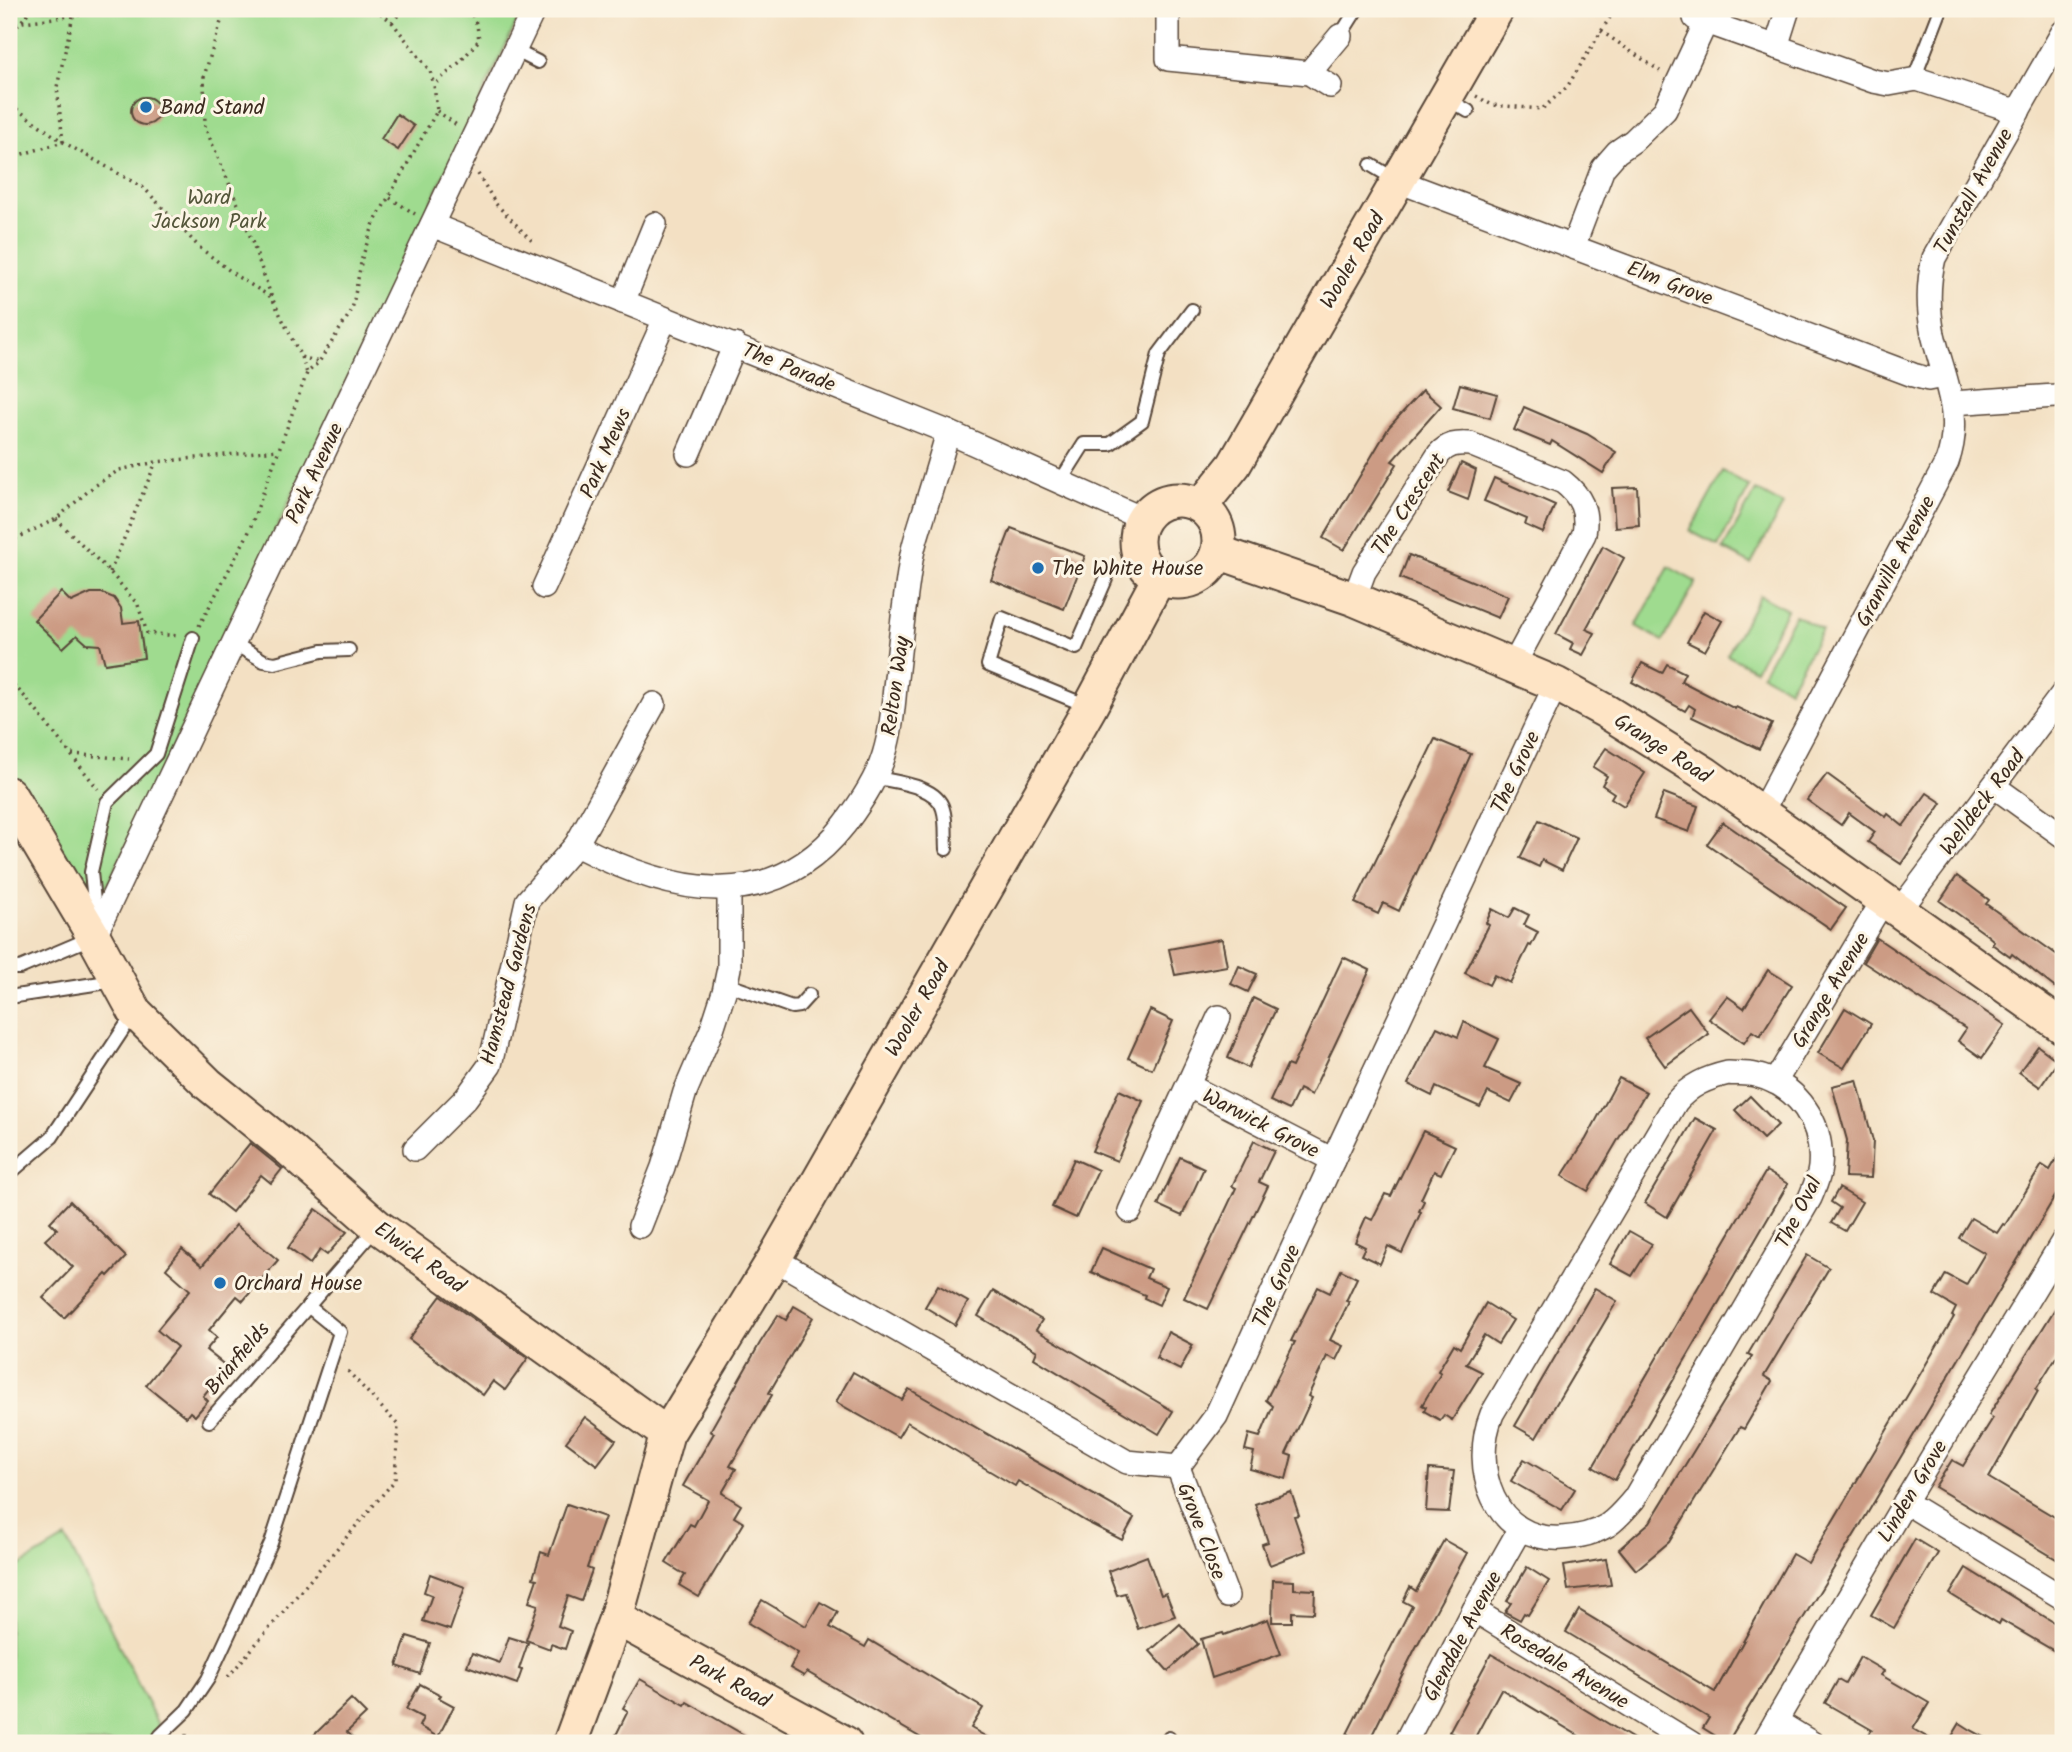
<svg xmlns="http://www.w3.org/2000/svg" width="2072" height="1752" viewBox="0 0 2072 1752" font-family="Kalam,sans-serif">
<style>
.green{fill:#9fdb8f;stroke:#6d8256;stroke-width:2}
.building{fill:#cc9b84}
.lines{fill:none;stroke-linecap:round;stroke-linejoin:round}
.lane-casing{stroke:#574537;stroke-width:16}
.street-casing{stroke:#574537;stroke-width:26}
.secondary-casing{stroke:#574537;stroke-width:37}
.path{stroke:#574537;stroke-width:3.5;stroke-dasharray:2 5;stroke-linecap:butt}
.lane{stroke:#fff;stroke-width:12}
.street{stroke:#fff;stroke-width:23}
.secondary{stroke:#fee4c5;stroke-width:33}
.poi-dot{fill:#1f6fb2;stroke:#fcf5e5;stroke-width:2.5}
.labels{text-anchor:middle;stroke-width:6;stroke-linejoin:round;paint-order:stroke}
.poi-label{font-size:21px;fill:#3b2a1e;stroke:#fcf5e5;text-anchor:start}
.street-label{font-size:21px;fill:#3b2a1e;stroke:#fcf5e5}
.park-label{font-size:21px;fill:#54563a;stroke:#fcf5e5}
</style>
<rect width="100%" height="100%" fill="#fcf5e5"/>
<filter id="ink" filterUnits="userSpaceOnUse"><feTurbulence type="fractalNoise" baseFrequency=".0143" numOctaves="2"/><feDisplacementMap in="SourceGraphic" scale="14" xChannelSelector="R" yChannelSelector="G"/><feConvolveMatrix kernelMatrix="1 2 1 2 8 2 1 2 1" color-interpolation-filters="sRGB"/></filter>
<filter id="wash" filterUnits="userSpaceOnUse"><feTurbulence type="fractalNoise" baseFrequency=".00686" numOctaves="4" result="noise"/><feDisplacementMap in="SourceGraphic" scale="28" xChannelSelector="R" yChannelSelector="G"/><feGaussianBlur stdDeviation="1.57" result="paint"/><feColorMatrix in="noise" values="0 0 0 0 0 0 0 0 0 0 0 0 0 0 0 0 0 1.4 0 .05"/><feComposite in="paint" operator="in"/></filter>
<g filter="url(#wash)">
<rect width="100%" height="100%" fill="#f3e0c3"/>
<g class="green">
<polygon points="9,9 523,9 97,907 9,768"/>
<polygon points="1723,472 1750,487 1718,546 1690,531"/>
<polygon points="1756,490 1783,505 1751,564 1723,549"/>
<polygon points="1669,567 1696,582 1663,641 1636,626"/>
<polygon points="1760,595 1787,610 1755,670 1727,655"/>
<polygon points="1795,615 1822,630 1789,689 1762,674"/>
<polygon points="66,1538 167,1743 9,1743 9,1572"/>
</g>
<g id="blocks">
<g class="building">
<circle cx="145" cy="111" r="14"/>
<polygon points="397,114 414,126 398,150 381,139"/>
<polygon points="1460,384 1497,394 1490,418 1453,408"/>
<polygon points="1423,390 1441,406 1392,461 1397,464 1344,550 1323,538 1389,427"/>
<polygon points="1524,407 1587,434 1616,452 1603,473 1552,441 1550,445 1514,430"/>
<polygon points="1461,463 1476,470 1468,500 1448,492"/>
<polygon points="1494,478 1555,505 1543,533 1525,525 1527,519 1484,501"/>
<polygon points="1637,487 1639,525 1615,527 1612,488"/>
<polygon points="1011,528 1085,556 1064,609 991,580"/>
<polygon points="1603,546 1624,558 1586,629 1595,633 1583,655 1570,649 1573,643 1556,634"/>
<polygon points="1409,555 1508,596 1498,618 1400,578"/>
<polygon points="61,592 71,602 91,593 102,593 114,598 121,608 123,623 139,621 144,658 105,664 100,645 87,644 77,635 63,648 34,620"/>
<polygon points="1704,611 1722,621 1705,651 1687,642"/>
<polygon points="1642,663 1662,673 1667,664 1685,673 1681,681 1735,709 1736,707 1772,724 1759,749 1692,717 1695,709 1689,705 1685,711 1632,682"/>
<polygon points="1435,739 1471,754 1399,911 1383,903 1378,914 1355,903"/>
<polygon points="1606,748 1645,773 1624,806 1611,798 1614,793 1602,785 1607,776 1593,767"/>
<polygon points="1827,774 1886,817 1888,814 1903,826 1927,793 1942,803 1901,864 1868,842 1875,832 1849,813 1841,825 1807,800"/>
<polygon points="1664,793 1698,806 1689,832 1654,819"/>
<polygon points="1539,820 1577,838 1562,870 1542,860 1539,867 1520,858"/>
<polygon points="1723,822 1846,908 1831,929 1707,844"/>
<polygon points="1957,876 1989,900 1986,904 2063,959 2063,994 2012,954 2010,957 1992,944 1994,941 1987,935 1940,901"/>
<polygon points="1515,908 1529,915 1524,925 1538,932 1531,946 1529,945 1510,983 1494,975 1489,985 1465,973 1489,925 1486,923 1492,909 1509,918"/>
<polygon points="1877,938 2005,1025 1982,1058 1958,1041 1966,1029 1863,962"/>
<polygon points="1222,939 1227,966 1175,975 1169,949"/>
<polygon points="1343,957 1370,970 1311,1095 1299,1089 1289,1110 1270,1101 1287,1065 1292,1067"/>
<polygon points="1239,966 1257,974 1248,992 1231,984"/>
<polygon points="1768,970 1792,985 1760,1036 1752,1031 1744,1043 1709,1019 1727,996 1744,1008"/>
<polygon points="1253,998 1276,1009 1248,1068 1228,1058"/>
<polygon points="1689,1007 1709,1034 1665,1066 1645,1038"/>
<polygon points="1845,1008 1871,1024 1844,1068 1818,1053"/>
<polygon points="1150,1010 1173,1021 1152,1069 1128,1058"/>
<polygon points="1464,1022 1499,1039 1485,1068 1521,1084 1511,1103 1488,1092 1480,1107 1436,1087 1432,1096 1408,1084 1437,1027 1458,1037"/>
<polygon points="2038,1046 2058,1061 2040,1087 2019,1072"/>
<polygon points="1619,1078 1646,1092 1588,1191 1562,1176 1586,1139"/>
<polygon points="1857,1080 1873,1141 1871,1178 1845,1177 1847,1140 1832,1086"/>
<polygon points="1119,1090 1143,1101 1117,1161 1092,1151"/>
<polygon points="1750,1096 1778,1125 1763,1139 1735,1110"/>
<polygon points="1695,1118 1717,1130 1667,1217 1645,1203"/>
<polygon points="1423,1131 1455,1146 1441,1174 1434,1171 1421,1199 1424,1201 1419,1211 1421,1212 1402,1253 1388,1246 1380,1264 1361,1255 1365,1247 1355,1242 1366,1217 1372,1220 1385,1194 1391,1196"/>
<polygon points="1254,1141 1274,1151 1259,1182 1268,1186 1208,1309 1184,1298 1236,1188 1232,1186"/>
<polygon points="250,1143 282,1169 271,1183 261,1175 232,1212 209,1194"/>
<polygon points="2063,1148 2063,1183 1867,1514 1727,1743 1703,1728 1709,1718 1566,1632 1579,1610 1715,1692 1792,1554 1808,1563 1954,1317 1952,1316 1956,1308 1934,1295 1946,1274 1966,1285 1985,1253 1959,1238 1971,1218 1997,1233 2003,1224 2005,1225 2042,1165 2050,1170"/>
<polygon points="1180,1157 1204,1168 1182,1216 1158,1205"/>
<polygon points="1074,1159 1098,1170 1076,1218 1052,1207"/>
<polygon points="1766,1171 1788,1184 1615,1480 1593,1467"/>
<polygon points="1839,1188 1862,1202 1845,1231 1831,1223 1840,1208 1831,1202"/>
<polygon points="70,1201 126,1257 108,1276 106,1274 64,1318 43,1298 73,1267 45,1240 57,1229 50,1222"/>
<polygon points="316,1209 347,1232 327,1255 320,1250 310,1264 288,1248"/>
<polygon points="236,1225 278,1260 243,1301 237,1296 209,1330 217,1337 206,1350 227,1367 203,1396 208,1401 195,1416 190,1412 186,1417 146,1385 177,1347 157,1330 190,1290 166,1269 182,1249 202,1266"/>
<polygon points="1629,1231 1652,1244 1632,1276 1610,1264"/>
<polygon points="1102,1248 1150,1269 1146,1278 1167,1287 1159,1305 1144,1298 1145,1295 1091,1272"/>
<polygon points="1807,1255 1829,1268 1764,1376 1772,1381 1744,1429 1740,1427 1669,1542 1636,1570 1619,1549 1650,1522 1752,1356 1748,1354"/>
<polygon points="1341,1270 1357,1278 1346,1301 1349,1302 1330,1340 1343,1346 1336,1360 1327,1356 1308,1396 1312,1398 1286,1454 1292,1456 1286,1479 1250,1469 1254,1452 1245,1450 1249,1434 1260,1437 1273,1406 1266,1400 1295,1342 1291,1341 1318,1287 1330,1293"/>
<polygon points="938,1285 968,1302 955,1325 925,1307"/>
<polygon points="1595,1288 1617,1301 1536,1438 1515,1426"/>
<polygon points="993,1291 1042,1320 1036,1330 1173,1411 1159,1434 1034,1358 1037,1351 978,1316"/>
<polygon points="441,1296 528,1358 505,1390 493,1381 483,1395 409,1339"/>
<polygon points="2063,1296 2063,1346 2036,1389 2038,1391 1989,1478 2063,1522 2063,1563 1935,1487 1952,1460 1963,1466 1993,1418 1989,1415"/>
<polygon points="1486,1303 1513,1320 1498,1344 1484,1335 1466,1364 1482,1372 1452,1420 1444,1415 1440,1420 1424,1411 1426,1407 1422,1405 1441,1373 1438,1371 1454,1344 1460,1348"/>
<polygon points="794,1306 813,1317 769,1393 772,1395 730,1466 736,1469 722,1493 741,1505 734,1517 744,1523 699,1597 679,1585 685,1575 666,1563 690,1524 694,1526 708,1500 683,1486 714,1433 710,1431 760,1343 778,1315 786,1320"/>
<polygon points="1168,1332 1193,1345 1180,1370 1156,1358"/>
<polygon points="853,1372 902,1400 909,1389 1134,1518 1122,1540 1085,1521 1018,1481 1015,1486 907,1422 898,1437 836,1402"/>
<polygon points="585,1417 616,1440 597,1465 566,1442"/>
<polygon points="1524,1459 1575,1489 1562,1510 1511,1481"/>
<polygon points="1429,1469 1454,1471 1449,1512 1426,1511"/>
<polygon points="1291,1492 1299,1515 1294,1516 1306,1551 1270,1565 1262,1544 1268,1542 1255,1504"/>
<polygon points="567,1504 605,1517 587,1568 592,1570 581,1601 568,1596 558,1626 571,1631 565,1649 551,1644 550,1649 526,1640 538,1605 529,1602 537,1579 533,1578 541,1552 549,1555"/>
<polygon points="1915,1539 1938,1553 1894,1628 1871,1615"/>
<polygon points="1444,1540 1467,1553 1414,1651 1368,1743 1366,1743 1347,1734 1412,1606 1403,1601 1410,1587 1416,1591"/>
<polygon points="1147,1556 1161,1595 1166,1593 1175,1616 1138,1629 1125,1593 1117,1595 1108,1571"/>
<polygon points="1606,1559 1611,1585 1568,1590 1564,1566"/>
<polygon points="1527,1567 1549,1581 1528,1615 1524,1613 1520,1620 1505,1612 1511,1603 1507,1601"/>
<polygon points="1966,1568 2063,1628 2063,1656 2001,1620 1999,1624 1950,1594"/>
<polygon points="430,1574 465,1587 450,1630 423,1621 432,1595 424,1592"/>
<polygon points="1273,1580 1294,1581 1294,1589 1315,1590 1314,1613 1292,1612 1292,1622 1272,1622"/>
<polygon points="762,1600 806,1626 820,1602 838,1612 830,1627 865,1647 869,1640 983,1708 971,1728 997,1743 930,1743 807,1672 804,1676 790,1668 798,1653 748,1623"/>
<polygon points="1268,1619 1281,1654 1212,1678 1201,1639 1223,1633 1224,1635"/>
<polygon points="1180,1624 1198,1644 1168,1671 1150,1651"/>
<polygon points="407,1636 430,1643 420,1674 397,1666"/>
<polygon points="509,1637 528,1643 519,1669 522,1670 517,1684 467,1666 472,1653 500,1663"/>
<polygon points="1491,1654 1533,1678 1640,1743 1591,1743 1501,1689 1472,1743 1449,1732"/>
<polygon points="1860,1657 1884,1671 1881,1675 1929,1703 1913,1729 1937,1743 1884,1743 1869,1734 1872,1730 1825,1703 1838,1680 1845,1684"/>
<polygon points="640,1679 685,1705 687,1702 758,1743 612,1743 628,1711 623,1708"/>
<polygon points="420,1684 441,1695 439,1698 454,1706 438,1737 419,1726 423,1718 406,1709"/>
<polygon points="351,1699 366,1714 347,1732 359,1743 322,1743 314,1735"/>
<polygon points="1960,1723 1971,1730 1995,1743 1948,1743"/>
</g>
</g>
</g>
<g filter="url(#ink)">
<use href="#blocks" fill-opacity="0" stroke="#574537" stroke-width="2"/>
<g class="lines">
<g class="lane-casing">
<g id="lane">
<polyline points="1340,36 1357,9"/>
<polyline points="514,50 538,62"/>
<polyline points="1917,79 1917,71 1941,9"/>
<polyline points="1446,98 1468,111"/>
<polyline points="1371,165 1398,181"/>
<polyline points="1060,482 1084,444 1110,444 1142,421 1159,354 1192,310"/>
<polyline points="233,643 264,661 275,663 322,651 349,650"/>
<polyline points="1090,707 988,665 1002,618 1076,648 1106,579"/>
<path d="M 873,777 C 894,782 937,785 943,809 C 947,821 945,837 946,849"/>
<polyline points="96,921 91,872 107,802 156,754 193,638"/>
<polyline points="9,968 20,968 93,937"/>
<polyline points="726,984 792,1007 799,1006 809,995"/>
<polyline points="9,997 114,981"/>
<polyline points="9,1174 52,1137 134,1013"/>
<polyline points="209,1421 376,1228"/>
<polyline points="160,1736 187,1710 208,1679 271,1543 340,1332 308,1306"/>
<polyline points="1166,1743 1169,1738"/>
</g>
</g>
<g class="street-casing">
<g id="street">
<polyline points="1168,9 1168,59 1309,73 1330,86"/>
<polyline points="1695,18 1873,81 1889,84 1917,79 2018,112"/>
<polyline points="1776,47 1788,9"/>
<polyline points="1309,73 1340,36"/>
<polyline points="1398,181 1913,375 1928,379 1944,376"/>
<polyline points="432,225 948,432 1143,519"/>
<polyline points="1573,247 1603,168 1617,152 1633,141 1665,110 1706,22"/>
<polyline points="623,302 655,224"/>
<polyline points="1952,403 2055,396 2063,394"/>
<polyline points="688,454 735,345"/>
<polyline points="544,587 665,319"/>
<path d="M 1354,599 L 1364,572 L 1439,454 C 1448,444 1456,443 1470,444 L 1563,482 C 1581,496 1588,511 1584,534 L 1513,666"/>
<polyline points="1995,787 2063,836"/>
<path d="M 1761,813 L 1947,462 C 1964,415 1944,381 1933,334 C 1928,309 1928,282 1934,258 L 2063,32"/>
<polyline points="576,845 654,704"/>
<polyline points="1900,910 2063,693"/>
<polyline points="94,937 534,9"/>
<path d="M 1728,1073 C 1737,1074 1746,1073 1755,1075 C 1798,1085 1824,1123 1820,1167 C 1819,1178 1814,1188 1810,1198 L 1634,1499 C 1626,1508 1618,1518 1608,1525 C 1595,1533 1577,1537 1562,1538 C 1494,1542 1470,1468 1492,1414 L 1676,1102 C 1690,1085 1707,1078 1728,1073 Z"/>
<polyline points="1775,1082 1884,899"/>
<polyline points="1189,1086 1333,1160"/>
<path d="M 415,1149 L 466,1098 L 490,1065 L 527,901 L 576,845 C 668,893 771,919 845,824 C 860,804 877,779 884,755 C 891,732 893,710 895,687 C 900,645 904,602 911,560 C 913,546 918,532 922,519 C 931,490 940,461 948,432"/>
<polyline points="1130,1211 1219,1017"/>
<polyline points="640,1226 663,1167 685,1092 712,1029 724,992 729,968 729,890"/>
<polyline points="774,1259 1127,1462 1178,1467 1216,1416 1333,1160 1556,684"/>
<polyline points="1178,1467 1227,1596"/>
<polyline points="1905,1502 2063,1598"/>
<polyline points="1474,1610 1691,1743"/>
<polyline points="1776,1721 1812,1743"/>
<polyline points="1405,1743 1474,1610 1520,1529"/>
<polyline points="1763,1743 1905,1502 2063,1241"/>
</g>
</g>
<g class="secondary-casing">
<g id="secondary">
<circle cx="1178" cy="541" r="41"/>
<polyline points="1201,506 1234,465 1497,9"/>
<polyline points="1218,552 1354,599 1556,684 1607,712 1706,774 2063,1027"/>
<polyline points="9,794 94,937 135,1012 208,1084 291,1151 377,1226 667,1434"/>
<polyline points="616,1618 845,1743"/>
<polyline points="570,1743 616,1618 667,1434 774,1259 1090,707 1159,578"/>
</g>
</g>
<g class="path">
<polyline points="99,9 103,12 149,9"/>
<polyline points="225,9 204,76 205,127 243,216 272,298 301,357 319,362"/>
<polyline points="375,9 392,22 404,9"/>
<polyline points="392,22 430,71 434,85"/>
<polyline points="9,26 23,22 103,12"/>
<polyline points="1601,31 1660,71"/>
<polyline points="9,37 31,9"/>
<polyline points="9,96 11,105 9,106"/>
<polyline points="1476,96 1492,105 1542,109 1567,87 1615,9"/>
<polyline points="11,105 63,142"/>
<polyline points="437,111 458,126"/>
<polyline points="63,142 57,87 73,16"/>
<polyline points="9,158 63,142 144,188 199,247 238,277 271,297"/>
<polyline points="478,174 496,204 532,241"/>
<polyline points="390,198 415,214"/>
<polyline points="301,357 307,373"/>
<polyline points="56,519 110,572 138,605 147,633 178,636"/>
<polyline points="9,542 56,519 93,487 119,470 156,462 277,450"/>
<polyline points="1118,570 1139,555"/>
<polyline points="110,572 156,462"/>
<polyline points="199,626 248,534 307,373 319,362 352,310 362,258 374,223 437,111 434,85 461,61 479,40 477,25 469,9"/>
<polyline points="9,680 27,699 98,789"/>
<polyline points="72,754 129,759"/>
<polyline points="228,1677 395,1480 398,1425 345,1368"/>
<polyline points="186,1743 186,1731"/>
</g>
<use href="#lane" class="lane"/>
<use href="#street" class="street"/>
<use href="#secondary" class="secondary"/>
</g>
</g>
<g class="poi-dot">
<circle cx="146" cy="107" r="7"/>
<circle cx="1038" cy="568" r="7"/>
<circle cx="220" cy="1283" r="7"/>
</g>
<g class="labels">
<g class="poi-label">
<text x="160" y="114">Band Stand</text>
<text x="1052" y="575">The White House</text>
<text x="234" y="1290">Orchard House</text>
</g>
<g class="street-label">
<text transform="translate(1973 191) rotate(-61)" y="7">Tunstall Avenue</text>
<text transform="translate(1352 260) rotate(-60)" y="7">Wooler Road</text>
<text transform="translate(1670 283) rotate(21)" y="7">Elm Grove</text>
<text transform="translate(789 367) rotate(22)" y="7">The Parade</text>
<text transform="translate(605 453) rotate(-66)" y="7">Park Mews</text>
<text transform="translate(314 473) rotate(-65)" y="7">Park Avenue</text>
<text transform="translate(1408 504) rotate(-57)" y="7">The Crescent</text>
<text transform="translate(1895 561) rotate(-62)" y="7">Granville Avenue</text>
<text transform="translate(895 686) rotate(-82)" y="7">Relton Way</text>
<text transform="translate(1663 748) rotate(33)" y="7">Grange Road</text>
<text transform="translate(1515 772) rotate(-65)" y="7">The Grove</text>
<text transform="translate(1982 802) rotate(-53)" y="7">Welldeck Road</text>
<text transform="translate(508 984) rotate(-75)" y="7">Hamstead Gardens</text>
<text transform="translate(1830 990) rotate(-59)" y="7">Grange Avenue</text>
<text transform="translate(917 1008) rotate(-60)" y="7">Wooler Road</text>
<text transform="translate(1261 1123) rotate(27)" y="7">Warwick Grove</text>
<text transform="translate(1798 1212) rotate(-63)" y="7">The Oval</text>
<text transform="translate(420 1257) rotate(36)" y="7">Elwick Road</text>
<text transform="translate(1276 1286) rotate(-66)" y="7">The Grove</text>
<text transform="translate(237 1358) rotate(-50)" y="7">Briarfields</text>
<text transform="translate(1912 1491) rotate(-59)" y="7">Linden Grove</text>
<text transform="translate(1202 1531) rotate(69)" y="7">Grove Close</text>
<text transform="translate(1462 1636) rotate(-62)" y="7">Glendale Avenue</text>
<text transform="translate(1565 1666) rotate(31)" y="7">Rosedale Avenue</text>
<text transform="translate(730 1681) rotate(29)" y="7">Park Road</text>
</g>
<g class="park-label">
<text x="209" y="204">Ward<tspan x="209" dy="24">Jackson Park</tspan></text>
</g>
</g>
<rect width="2072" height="1752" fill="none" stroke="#fcf5e5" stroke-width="35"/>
</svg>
